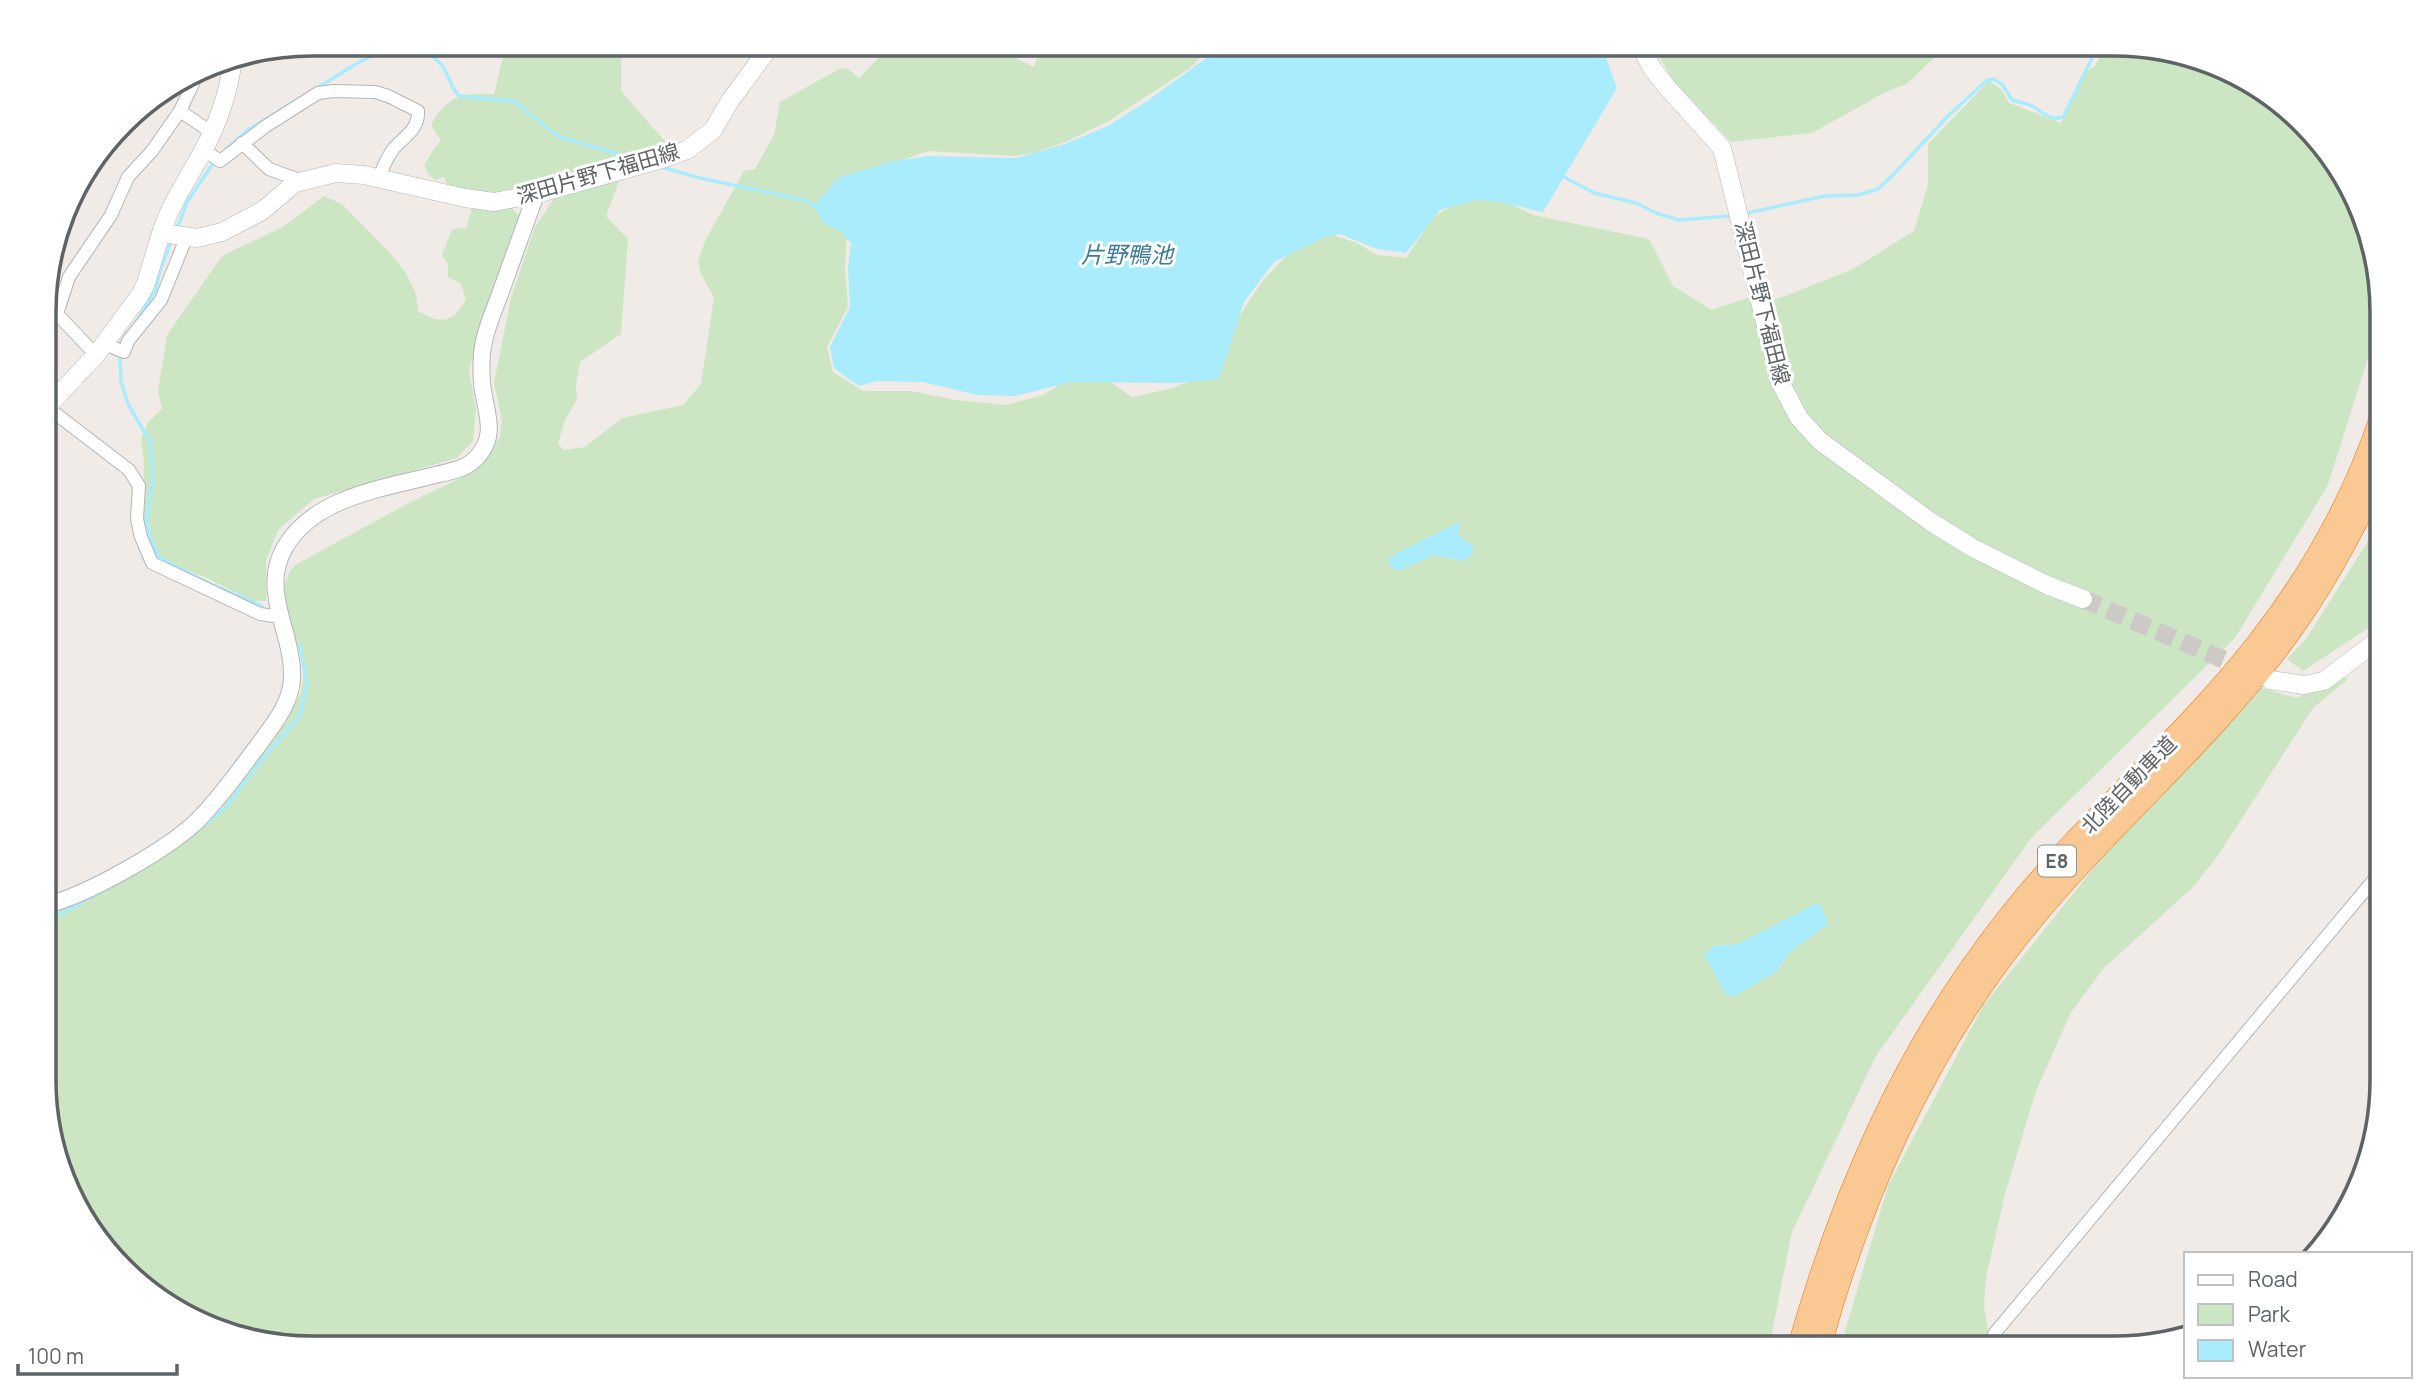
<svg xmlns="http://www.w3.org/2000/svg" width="2426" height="1392" viewBox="0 0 2426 1392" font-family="Manrope,'Noto Sans JP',sans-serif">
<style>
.green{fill:#cce6c4;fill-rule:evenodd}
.water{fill:#a9ecfd}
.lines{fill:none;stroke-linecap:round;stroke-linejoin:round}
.stream{stroke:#a9ecfd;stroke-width:3.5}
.secondary-tunnel{stroke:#ccc9c6;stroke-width:18;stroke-dasharray:18 9;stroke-linecap:butt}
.minor-casing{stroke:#b1b5b8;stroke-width:14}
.tertiary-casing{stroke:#b1b5b8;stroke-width:18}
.secondary-casing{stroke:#b2b7ba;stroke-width:19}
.motorway-casing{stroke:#f07006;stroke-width:24}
.minor{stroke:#fff;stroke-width:12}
.tertiary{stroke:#fff;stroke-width:16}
.secondary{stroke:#fff;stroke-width:18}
.motorway{stroke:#fac892;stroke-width:23}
.labels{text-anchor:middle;stroke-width:6;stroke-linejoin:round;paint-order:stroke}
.shield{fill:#fff;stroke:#8e9294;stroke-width:2}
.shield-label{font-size:19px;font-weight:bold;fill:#5e6366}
.street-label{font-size:21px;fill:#5e6366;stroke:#fff}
.water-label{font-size:23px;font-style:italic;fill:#3c7c95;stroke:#fff}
.rim{fill:none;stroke:#5e6366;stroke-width:3.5}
</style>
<rect width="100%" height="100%" fill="#f0ebe6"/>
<g class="green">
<path d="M 506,44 L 625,44 L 621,61 L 621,91 L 670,147 L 668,151 L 520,191 L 477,195 L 449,189 L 444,177 L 435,180 L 428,174 L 424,164 C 431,156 433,148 441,141 L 431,125 C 447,95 464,93 494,94 Z"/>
<path d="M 892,44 L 1019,44 L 1017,59 L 1034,67 L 1039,53 L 1076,57 L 1079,44 L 1214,44 L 1190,68 L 1107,122 L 1065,142 L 1034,153 L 1015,156 L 928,151 L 861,175 L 847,228 L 845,267 L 848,307 L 827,347 L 833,372 L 863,391 L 911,391 L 956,400 L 1007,405 L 1043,395 L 1076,374 L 1096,372 L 1132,397 L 1172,388 L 1199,378 L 1261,283 L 1298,243 L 1327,233 L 1357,243 L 1377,255 L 1406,258 L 1433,217 L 1463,199 L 1486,192 L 1533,215 L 1649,239 L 1673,286 L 1712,310 L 1750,297 L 1767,303 L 1853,269 L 1914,231 L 1928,185 L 1928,144 L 1989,81 L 2002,90 L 2009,103 L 2061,123 L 2085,73 L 2095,66 L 2107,44 L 2184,53 L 2248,79 L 2337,163 L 2368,225 L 2382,294 L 2382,313 L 2328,485 L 2235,638 L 2032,837 L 1876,1056 L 1792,1232 L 1769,1348 L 312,1348 L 243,1339 L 178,1313 L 89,1229 L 46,1115 L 46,914 L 92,896 L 167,850 L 209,821 L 287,721 L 301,692 L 304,667 L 281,593 L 290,571 L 295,565 L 407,504 L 469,474 L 482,464 L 500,437 L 502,421 L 494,383 L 511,298 L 535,227 L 556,196 L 621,176 L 606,216 L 628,239 L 621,334 L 580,362 L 576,385 L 577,399 L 565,420 L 558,444 L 564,450 L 585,447 L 622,418 L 683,405 L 701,384 L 714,297 L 701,274 L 698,261 L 706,239 L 744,171 L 755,169 L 774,135 L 780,102 L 841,68 L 848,69 L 859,78 ZM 1460,521 L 1458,535 L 1473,546 L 1462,561 L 1435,555 L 1388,562 L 1396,554 ZM 1828,923 L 1789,953 L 1777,971 L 1727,996 L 1704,955 L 1714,946 L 1738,944 Z"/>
<polygon points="1653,44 1948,44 1908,83 1884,93 1812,133 1731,142 1673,81"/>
<path d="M 324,196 L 342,204 L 390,253 L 406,273 L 416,294 L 418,311 C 441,325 454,323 466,299 L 461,284 L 448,277 L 448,264 L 442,255 L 452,229 L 466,228 L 473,206 L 512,208 L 521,219 L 482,316 L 469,371 L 476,411 L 473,441 L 457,458 L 314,499 L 278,530 L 266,561 L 266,601 L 253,601 L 203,576 L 166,563 L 154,554 L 146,537 L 142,520 L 144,463 L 141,438 L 149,421 L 162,409 L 158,391 L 167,335 L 222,256 L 283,227 Z"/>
<polygon points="2382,519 2382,619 2303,671 2287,659 2306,639"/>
<polygon points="2342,675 2347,680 2313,708 2217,857 2193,887 2103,969 2070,1014 2035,1094 2005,1194 1986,1277 1984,1306 1991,1348 1840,1348 1888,1186 1983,1006 2097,864 2261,688 2297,698"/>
</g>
<g class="water">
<polygon points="1219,44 1601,44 1617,88 1543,212 1495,201 1477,200 1440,210 1406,253 1377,249 1340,234 1325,237 1274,262 1244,302 1219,379 1176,383 1071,382 1015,396 977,395 923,382 877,381 859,386 834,368 830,347 850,307 848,268 851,243 840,231 823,223 814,206 838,178 890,162 927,156 1016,158 1065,144 1108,126 1150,99 1209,56"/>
<polygon points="1461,521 1458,535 1473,546 1472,555 1462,561 1435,555 1398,571 1392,569 1388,561 1395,554"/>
<polygon points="1815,904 1821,905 1828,924 1789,953 1777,971 1735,996 1727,996 1704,955 1714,946 1738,944"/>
</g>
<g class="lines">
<g class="stream">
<path d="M 226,149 L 248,130 L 361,61 C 385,49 425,41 443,67 C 449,76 451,88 459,96 L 514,101 L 557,136 L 634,159"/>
<polyline points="661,167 700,178 804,200 816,207"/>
<polyline points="1560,175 1594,193 1636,203 1656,213 1679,220 1731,216"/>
<path d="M 1743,214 L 1825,196 L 1858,195 L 1878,189 L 1894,174 L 1947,117 L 1986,81 L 1994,79 L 2002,84 L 2012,100 C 2018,102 2025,103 2030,105 C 2043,111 2047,121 2063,117 L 2099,44"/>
<polyline points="177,229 187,202 214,162"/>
<polyline points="137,321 156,289 160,271 172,239"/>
<polyline points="120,355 121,381 128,404 151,443 153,480 146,519 150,537 159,557 206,582 262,606"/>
<polyline points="189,838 226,807 264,757 299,717 307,686 300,644"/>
<polyline points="46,916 63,913 153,863"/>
</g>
<polyline class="secondary-tunnel" points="2083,599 2250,671"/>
<g class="minor-casing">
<g id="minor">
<polyline points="180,111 211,132"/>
<polyline points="242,143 269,169 302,181"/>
<path d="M 204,150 L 220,161 L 266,126 L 318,93 L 334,91 L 375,92 L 388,96 L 418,111 C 419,129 405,136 394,148 C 387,158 382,168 379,179"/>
<polyline points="57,314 96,355"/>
<polyline points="46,320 57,314 69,277 111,215 128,177 152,151 180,111 199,71"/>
<polyline points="105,344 124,352 128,341 161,300 187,236"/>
<polyline points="47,407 129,470 139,486 137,519 141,537 152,563 260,614 280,617"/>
<polyline points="1994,1334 2382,870"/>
</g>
</g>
<g class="tertiary-casing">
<path id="tertiary" d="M 46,905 C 86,896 168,849 197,821 C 220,798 238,772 257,747 C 272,726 291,705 292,678 C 294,634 260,592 284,549 C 312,498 380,489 431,476 C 447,472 467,470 478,456 C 495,436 488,419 484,396 C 481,383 481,368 482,354 C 484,333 493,313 500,294 C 512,260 524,227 536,194"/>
</g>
<g class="secondary-casing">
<g id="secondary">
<polyline points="1639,44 1652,68 1665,85 1722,148 1780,382 1799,418 1820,441 1931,522 1973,548 2047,585 2083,599"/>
<path d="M 233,59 C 229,91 218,123 203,151 C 188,179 171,203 161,233 L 197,238 L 222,232 L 262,211 L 295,183 L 336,173 L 364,175 L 465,198 L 494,202 L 536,194 L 662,159 L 687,150 L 713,130 L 730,101 L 772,44"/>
<polyline points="46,408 96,355 140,295 146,283 161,233"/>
<polyline points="2270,680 2304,685 2324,681 2382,637"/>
</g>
</g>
<g class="motorway-casing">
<g id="motorway">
<path d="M 1799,1348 C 1844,1190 1906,1048 2008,919 C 2086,820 2183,740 2260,641 C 2312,574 2355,497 2382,416"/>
<path d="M 1819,1348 C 1860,1197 1924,1053 2022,931 C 2101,832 2199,751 2275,651 C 2319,594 2352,533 2382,468"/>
</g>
</g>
<use href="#minor" class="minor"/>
<use href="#tertiary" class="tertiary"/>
<use href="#secondary" class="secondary"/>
<use href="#motorway" class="motorway"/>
</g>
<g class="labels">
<rect class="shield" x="2038" y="845.5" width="38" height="31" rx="5"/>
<g class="shield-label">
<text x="2057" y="868">E8</text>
</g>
<g class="street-label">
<text transform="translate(598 174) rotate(-16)" y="7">深田片野下福田線</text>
<text transform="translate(1762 303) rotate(76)" y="7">深田片野下福田線</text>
<text transform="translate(2129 785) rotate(-46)" y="7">北陸自動車道</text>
</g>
<g class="water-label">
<text x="1127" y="263">片野鴨池</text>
</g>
</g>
<path d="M0 0H2426V1392H0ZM312 56H2114A256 256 0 0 1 2370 312V1080A256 256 0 0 1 2114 1336H312A256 256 0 0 1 56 1080V312A256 256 0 0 1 312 56Z" fill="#fff" fill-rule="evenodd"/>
<path class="rim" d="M312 56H2114A256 256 0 0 1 2370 312V1080A256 256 0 0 1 2114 1336H312A256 256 0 0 1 56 1080V312A256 256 0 0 1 312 56Z"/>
<rect x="2184" y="1252" width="228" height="126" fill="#ffffff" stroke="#bfc1c2" stroke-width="2"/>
<rect x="2198" y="1275" width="35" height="10" fill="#ffffff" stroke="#bfc1c2" stroke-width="2"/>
<text x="2248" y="1287" font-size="21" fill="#5e6366">Road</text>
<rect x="2198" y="1304" width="35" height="21" fill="#cce6c4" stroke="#bfc1c2" stroke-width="2"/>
<text x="2248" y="1322" font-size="21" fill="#5e6366">Park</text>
<rect x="2198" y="1340" width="35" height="21" fill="#a9ecfd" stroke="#bfc1c2" stroke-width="2"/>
<text x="2248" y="1357" font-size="21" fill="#5e6366">Water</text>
<path d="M18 1364v10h159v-10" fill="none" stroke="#5e6366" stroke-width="3.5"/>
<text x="28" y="1364" font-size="21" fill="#5e6366" stroke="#ffffff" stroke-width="5" paint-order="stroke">100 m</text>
</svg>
